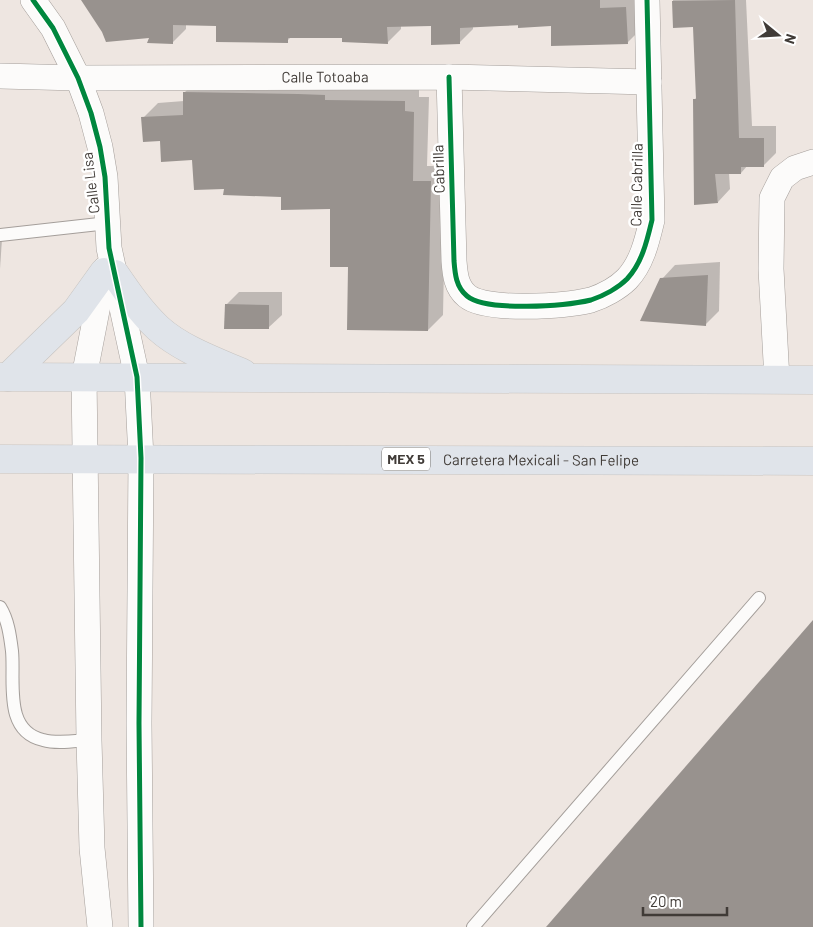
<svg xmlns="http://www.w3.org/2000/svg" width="813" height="927" viewBox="0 0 813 927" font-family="Barlow,sans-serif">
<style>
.shadow{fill:#0003}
.building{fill:#98928e}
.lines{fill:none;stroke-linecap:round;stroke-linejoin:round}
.service-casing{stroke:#a49e9a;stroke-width:14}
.minor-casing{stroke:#a49e9a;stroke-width:26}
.trunk-casing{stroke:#c7c4c1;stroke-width:29}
.service{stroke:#fcfbfa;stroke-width:12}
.minor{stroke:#fcfbfa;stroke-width:25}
.trunk{stroke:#e0e4ea;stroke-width:28}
.cycleway-casing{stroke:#fff;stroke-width:8}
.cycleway{stroke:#00873e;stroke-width:5}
.labels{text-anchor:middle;stroke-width:5;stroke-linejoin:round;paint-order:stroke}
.shield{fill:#fff;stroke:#797673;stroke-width:1}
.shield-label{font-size:14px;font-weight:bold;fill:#403b37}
.street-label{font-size:15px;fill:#403b37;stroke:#fff}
</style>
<rect width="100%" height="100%" fill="#eee6e1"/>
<g class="shadow">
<polygon points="84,0 640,0 641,29 627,43 552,25 473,26 473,29 459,43 432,25 401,25 401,29 387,43 343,37 291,37 287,41 218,24 186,24 186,29 172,43 151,36 104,31"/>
<polygon points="673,0 746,0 752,126 776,126 776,153 764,165 748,165 741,173 729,173 730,189 718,202 694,100 697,97 694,25 674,26"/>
<polygon points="199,78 419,86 419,97 429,97 427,166 446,166 443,315 428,330 349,266 331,208 283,195 225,187 193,159 162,140 143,118 158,103 184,101 184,93"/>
<polygon points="0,239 2,239 0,269"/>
<polygon points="720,262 719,311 705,325 662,279 675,265"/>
<polygon points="239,292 282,292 282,315 268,328 226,305"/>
</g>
<g class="building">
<polygon points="81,0 600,0 600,8 626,7 628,44 551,46 551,26 518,28 518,25 460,28 460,44 431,45 431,26 387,27 388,44 342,42 342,38 288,38 288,43 216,42 216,26 173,25 173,44 147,43 149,38 106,42 102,32"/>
<polygon points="735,0 739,138 764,138 764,167 741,167 741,174 715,174 718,203 694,205 693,99 696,99 693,27 673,28 672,1"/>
<polygon points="183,92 298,94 325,95 325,100 405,101 405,111 414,112 413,181 431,181 428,331 347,330 348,267 330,267 330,209 281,210 281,197 223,195 224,189 194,190 192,160 161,162 160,141 143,142 141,117 183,115"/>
<polygon points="708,275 706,326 640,321 660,278"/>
<polygon points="225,304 269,305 269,329 224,329"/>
<polygon points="813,620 813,927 546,927"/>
</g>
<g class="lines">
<g class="service-casing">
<g id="service">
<polyline points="0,235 108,223"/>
<path d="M 0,607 C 8,620 10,635 12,651 C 15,681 3,731 43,740 C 57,744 74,741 89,740"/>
<polyline points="473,927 759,598"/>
</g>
</g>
<g class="minor-casing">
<g id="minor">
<polyline points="33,0 53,28 78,78 91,113 100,147 105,177 109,248 137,377 141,458 139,723 141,927"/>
<path id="s1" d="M 0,76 L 78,78 L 449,77 L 649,82"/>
<path d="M 449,77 L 454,261 C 455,274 456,287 467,296 C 486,312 566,306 591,300 C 603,296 618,288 627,279 C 642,263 647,241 652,220 L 647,0"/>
<polyline points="777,380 771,269 772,198 782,178 795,168 813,162"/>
<polyline points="100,927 92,848 89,740 84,377 105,269"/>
</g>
</g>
<g class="trunk-casing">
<g id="trunk">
<path d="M 115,274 C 128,293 141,312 158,328 C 181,349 215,361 243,373"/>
<polyline points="0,377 813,380"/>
<polyline points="8,377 76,311 104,272"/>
<path id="s2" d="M 0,459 L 813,461"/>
</g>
</g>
<use href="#service" class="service"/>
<use href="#minor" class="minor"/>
<use href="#trunk" class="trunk"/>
<g class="cycleway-casing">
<g id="cycleway">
<polyline points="33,0 53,28 78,78 91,113 100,147 105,177 109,248 137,377 141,458 139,723 141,927"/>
<path d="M 449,77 L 454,261 C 455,274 456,287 467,296 C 486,312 566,306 591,300 C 603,296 618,288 627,279 C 642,263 647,241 652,220 L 647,0"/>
</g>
</g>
<use href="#cycleway" class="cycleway"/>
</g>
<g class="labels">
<rect class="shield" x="382" y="447.5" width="48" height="23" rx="4"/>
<g class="shield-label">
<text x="406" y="464">MEX 5</text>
</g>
<g class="street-label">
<text dy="5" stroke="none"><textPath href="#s1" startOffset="325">Calle Totoaba</textPath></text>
<text transform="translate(439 169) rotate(-92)" y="5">Cabrilla</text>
<text transform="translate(91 183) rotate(-97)" y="5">Calle Lisa</text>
<text transform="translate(637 185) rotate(-89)" y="5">Calle Cabrilla</text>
<text dy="5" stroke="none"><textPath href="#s2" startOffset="541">Carretera Mexicali - San Felipe</textPath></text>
</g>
</g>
<g transform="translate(778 35) rotate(108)" stroke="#ffffff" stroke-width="4" paint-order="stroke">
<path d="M0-4L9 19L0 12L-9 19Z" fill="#403b37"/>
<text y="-8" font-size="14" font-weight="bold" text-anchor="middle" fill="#403b37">N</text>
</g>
<path d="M643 907v8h84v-8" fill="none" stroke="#403b37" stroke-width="2.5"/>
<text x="650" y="907" font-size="15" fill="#403b37" stroke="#ffffff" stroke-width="4" paint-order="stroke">20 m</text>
</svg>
